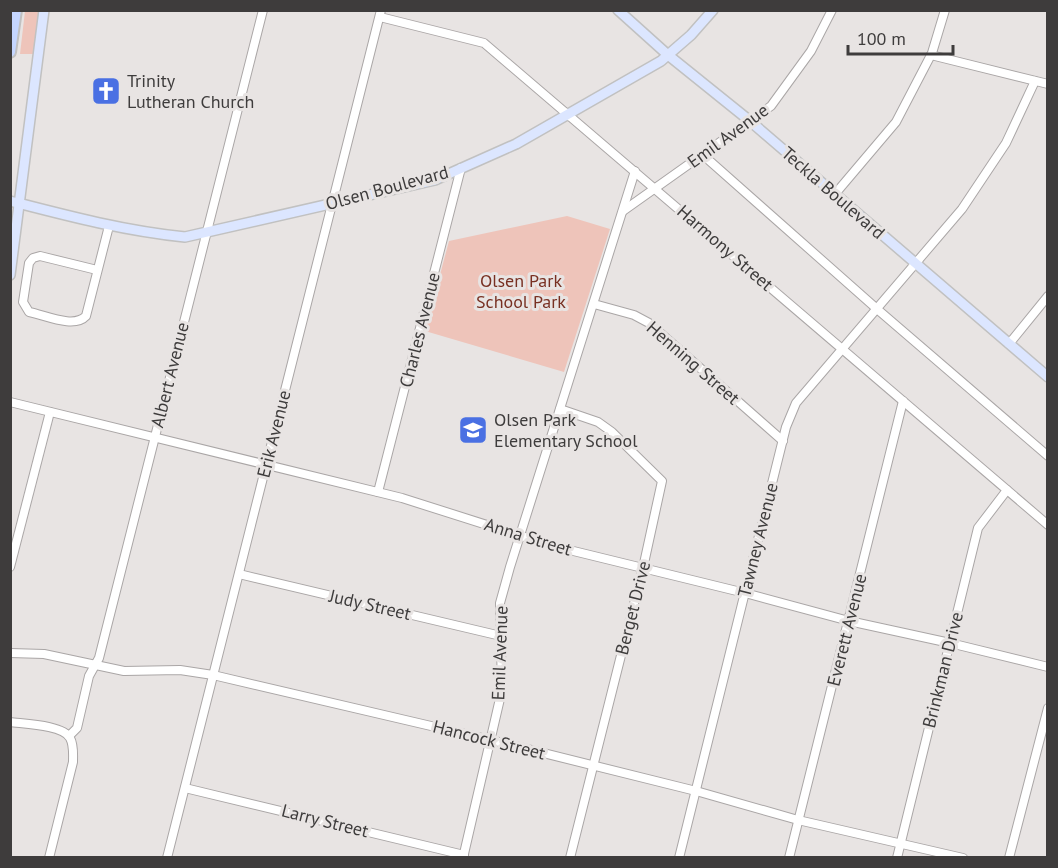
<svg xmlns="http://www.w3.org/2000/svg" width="1058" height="868" viewBox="0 0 1058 868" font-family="'PT Sans',sans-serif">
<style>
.green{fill:#eec4ba}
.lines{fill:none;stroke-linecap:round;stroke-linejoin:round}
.minor-casing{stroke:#aaa6a6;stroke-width:10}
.major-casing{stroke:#c1c1c1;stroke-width:12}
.highway-casing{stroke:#c1c1c1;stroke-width:14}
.minor{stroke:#fff;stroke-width:8}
.major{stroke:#dce6ff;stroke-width:9}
.highway{stroke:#c5d6ff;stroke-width:10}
.labels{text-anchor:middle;stroke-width:6;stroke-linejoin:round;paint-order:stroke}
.poi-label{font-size:18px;fill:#3e3c3c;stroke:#e8e4e3;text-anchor:start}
.street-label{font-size:18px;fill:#3e3c3c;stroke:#e8e4e3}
.park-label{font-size:18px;fill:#783022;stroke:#e8e4e3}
</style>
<rect width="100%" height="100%" fill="#e8e4e3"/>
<g class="green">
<polygon points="25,11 41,11 34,54 20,54"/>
<polygon points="567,216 610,229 564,372 425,331 449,241"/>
</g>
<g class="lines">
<g class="minor-casing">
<g id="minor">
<polyline points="380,17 484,43 1048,525"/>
<polyline points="931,55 1048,84"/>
<polyline points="703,155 877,309 1048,456"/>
<polyline points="835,194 896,122 932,53 945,10"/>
<polyline points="623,211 771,106 811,51 832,10"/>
<path d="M 97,270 L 40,256 L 33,258 L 29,263 L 23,302 L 29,312 C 45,315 74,329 86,316 L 109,226"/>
<polyline points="594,304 634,315 649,323 783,441"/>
<polyline points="1009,344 1048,296"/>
<polyline points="10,402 402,498 553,546 745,593 849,621 950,643 1048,667"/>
<polyline points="560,409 598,422 612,432 662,481 643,568 570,858"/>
<polyline points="378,492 461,168"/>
<polyline points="10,567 50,412"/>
<polyline points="239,574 501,636"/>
<polyline points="10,653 44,654 124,671 180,670 213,675 491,740 696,791 798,820 963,858"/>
<path d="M 10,722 C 25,724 63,725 70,738 C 74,745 73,754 73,762 L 49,858"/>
<polyline points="69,736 77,728 89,676 99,658 263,10"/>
<polyline points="185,788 464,855"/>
<polyline points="167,858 381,10"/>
<polyline points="463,858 502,690 500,603 510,567 635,171"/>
<polyline points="679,858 786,427 796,403 962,209 1006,143 1035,81"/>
<polyline points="789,858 903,401"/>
<polyline points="897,858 978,528 1007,490"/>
<polyline points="1009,858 1048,708"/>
</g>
</g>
<g class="major-casing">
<g id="major">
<polyline points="618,10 668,55 750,121 1048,377"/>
<path d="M 10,201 C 68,216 125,231 185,237 L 435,180 L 516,144 L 661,61 L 691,35 L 713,10"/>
<polyline points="10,275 44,10"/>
</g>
</g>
<g class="highway-casing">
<polyline id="highway" points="10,52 16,10"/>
</g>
<use href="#minor" class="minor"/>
<use href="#major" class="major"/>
<use href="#highway" class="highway"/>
</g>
<defs>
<g id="church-square" transform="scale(1.5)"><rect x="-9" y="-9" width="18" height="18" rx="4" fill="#4a70e3" stroke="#e8e4e3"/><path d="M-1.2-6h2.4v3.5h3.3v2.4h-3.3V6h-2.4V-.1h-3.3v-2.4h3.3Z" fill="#fff"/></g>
<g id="school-square" transform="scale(1.5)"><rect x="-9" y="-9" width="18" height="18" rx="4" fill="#4a70e3" stroke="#e8e4e3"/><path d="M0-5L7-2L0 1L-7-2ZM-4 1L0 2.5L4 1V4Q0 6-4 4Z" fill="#fff"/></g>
</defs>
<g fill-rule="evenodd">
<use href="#church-square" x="106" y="91"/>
<use href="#school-square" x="473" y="430"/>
</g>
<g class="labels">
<g class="poi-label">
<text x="127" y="87">Trinity<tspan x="127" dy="21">Lutheran Church</tspan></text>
<text x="494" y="426">Olsen Park<tspan x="494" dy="21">Elementary School</tspan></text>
</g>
<g class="street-label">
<text transform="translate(728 136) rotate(-36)" y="6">Emil Avenue</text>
<text transform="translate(387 188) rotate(-15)" y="6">Olsen Boulevard</text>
<text transform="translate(833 193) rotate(41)" y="6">Teckla Boulevard</text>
<text transform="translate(725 248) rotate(41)" y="6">Harmony Street</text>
<text transform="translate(420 330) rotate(-76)" y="6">Charles Avenue</text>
<text transform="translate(693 363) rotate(41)" y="6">Henning Street</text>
<text transform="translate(170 375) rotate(-76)" y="6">Albert Avenue</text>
<text transform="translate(274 434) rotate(-76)" y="6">Erik Avenue</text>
<text transform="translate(528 537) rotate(17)" y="6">Anna Street</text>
<text transform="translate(758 540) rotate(-76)" y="6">Tawney Avenue</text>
<text transform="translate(370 605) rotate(13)" y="6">Judy Street</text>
<text transform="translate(633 608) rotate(-76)" y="6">Berget Drive</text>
<text transform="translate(847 630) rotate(-76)" y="6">Everett Avenue</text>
<text transform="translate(500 653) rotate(-88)" y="6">Emil Avenue</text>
<text transform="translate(943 670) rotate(-76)" y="6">Brinkman Drive</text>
<text transform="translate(489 740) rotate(14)" y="6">Hancock Street</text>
<text transform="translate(325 821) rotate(14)" y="6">Larry Street</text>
</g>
<g class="park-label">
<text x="521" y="287">Olsen Park<tspan x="521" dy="21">School Park</tspan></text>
</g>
</g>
<rect width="1058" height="868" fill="none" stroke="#3e3c3c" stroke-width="24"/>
<path d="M848 45v9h105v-9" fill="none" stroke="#3e3c3c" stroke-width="3"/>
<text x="857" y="45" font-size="18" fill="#3e3c3c" stroke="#e8e4e3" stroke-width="4.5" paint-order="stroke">100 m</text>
</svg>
